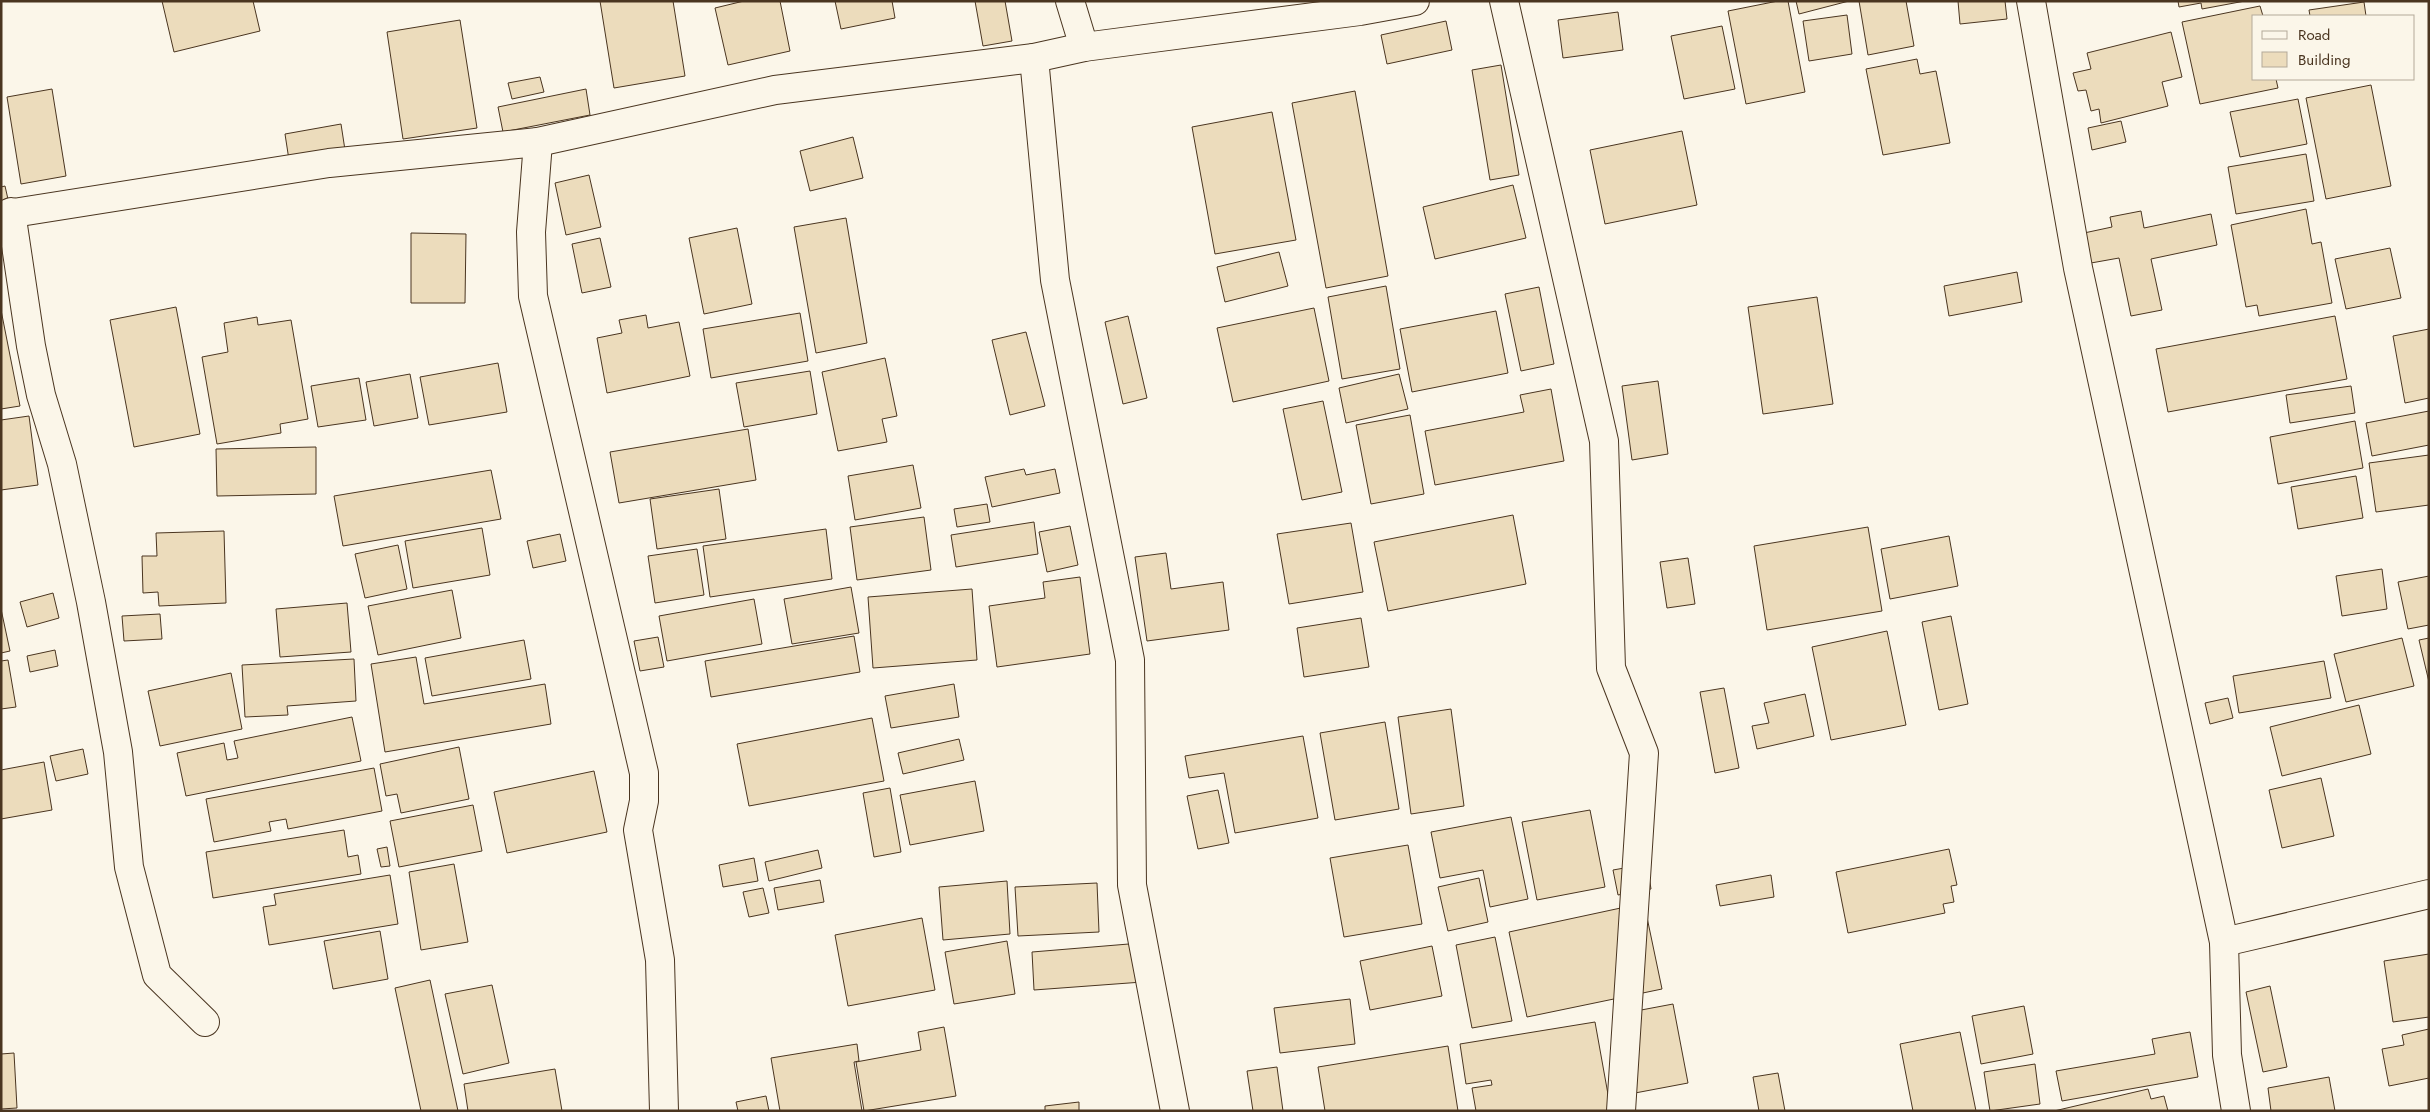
<svg xmlns="http://www.w3.org/2000/svg" width="2430" height="1112" viewBox="0 0 2430 1112" font-family="Jost,sans-serif">
<style>
.building{fill:#ecdcbc;stroke:#4a3520}
.lines{fill:none;stroke-linecap:round;stroke-linejoin:round}
.minor-casing{stroke:#4a3520;stroke-width:30}
.minor{stroke:#fbf6e9;stroke-width:28}
</style>
<rect width="100%" height="100%" fill="#fbf6e9"/>
<g class="building">
<polygon points="162,1 253,1 260,31 174,52"/>
<polygon points="600,1 673,1 685,76 614,88"/>
<polygon points="744,1 780,1 790,51 728,65 715,8"/>
<polygon points="835,1 892,1 895,18 841,29"/>
<polygon points="975,1 1005,1 1012,41 983,46"/>
<polygon points="1778,1 1788,1 1805,92 1746,104 1728,11"/>
<polygon points="1796,1 1849,1 1799,14"/>
<polygon points="1859,1 1906,1 1914,46 1868,55"/>
<polygon points="1958,1 2005,1 2007,19 1960,24"/>
<polygon points="2178,1 2245,1 2202,9 2201,3 2179,7"/>
<polygon points="2364,2 2366,16 2310,16 2309,10"/>
<polygon points="2260,6 2263,16 2254,16 2254,79 2276,79 2278,88 2200,104 2182,22"/>
<polygon points="1618,12 1623,50 1563,58 1558,20"/>
<polygon points="1847,15 1852,54 1809,61 1803,21"/>
<polygon points="460,20 477,128 403,139 387,32"/>
<polygon points="1446,21 1452,50 1387,64 1381,35"/>
<polygon points="1722,26 1735,89 1684,99 1671,36"/>
<polygon points="2171,32 2182,77 2162,82 2168,106 2101,123 2099,109 2091,111 2086,90 2078,91 2073,73 2091,69 2087,53"/>
<polygon points="1917,59 1920,74 1936,71 1950,143 1883,155 1866,69"/>
<polygon points="1501,65 1519,175 1490,180 1472,70"/>
<polygon points="540,77 544,92 512,99 508,83"/>
<polygon points="2371,85 2391,186 2326,199 2306,98"/>
<polygon points="52,89 66,176 21,184 7,97"/>
<polygon points="586,89 590,115 503,132 498,107"/>
<polygon points="1355,91 1388,276 1326,288 1292,103"/>
<polygon points="2298,99 2307,144 2240,157 2230,112"/>
<polygon points="1272,112 1296,240 1215,254 1192,127"/>
<polygon points="2121,121 2126,142 2092,150 2088,128"/>
<polygon points="341,124 345,150 289,160 285,134"/>
<polygon points="1682,131 1697,205 1605,224 1590,150"/>
<polygon points="853,137 863,178 810,191 800,151"/>
<polygon points="2306,154 2314,201 2236,214 2228,167"/>
<polygon points="589,175 601,227 566,235 555,183"/>
<polygon points="1513,185 1526,238 1435,259 1423,207"/>
<polygon points="5,186 10,208 1,210 1,187"/>
<polygon points="2306,209 2312,244 2321,242 2332,303 2259,316 2257,305 2246,307 2231,225"/>
<polygon points="2141,211 2144,228 2211,214 2217,245 2151,259 2162,310 2131,316 2119,258 2091,263 2084,233 2112,227 2110,217"/>
<polygon points="846,218 867,343 816,353 794,227"/>
<polygon points="737,228 752,304 704,314 689,238"/>
<polygon points="411,233 466,234 465,303 411,303"/>
<polygon points="600,238 611,287 582,293 572,244"/>
<polygon points="2390,248 2401,298 2346,309 2335,259"/>
<polygon points="1279,252 1288,286 1225,302 1217,267"/>
<polygon points="2017,272 2022,302 1949,316 1944,286"/>
<polygon points="1386,286 1400,369 1342,379 1328,297"/>
<polygon points="1539,287 1554,364 1521,371 1505,294"/>
<polygon points="1817,297 1833,404 1763,414 1748,307"/>
<polygon points="176,307 200,434 134,447 110,320"/>
<polygon points="1314,308 1329,381 1233,402 1217,328"/>
<polygon points="1,310 20,406 1,409"/>
<polygon points="1496,311 1508,373 1412,392 1400,329"/>
<polygon points="800,313 808,361 711,378 703,329"/>
<polygon points="646,315 648,328 679,322 690,376 607,393 597,338 622,333 619,320"/>
<polygon points="1128,316 1147,398 1123,404 1105,322"/>
<polygon points="2335,316 2347,379 2168,412 2156,349"/>
<polygon points="257,317 258,325 291,320 308,419 280,424 281,433 217,444 202,357 228,352 224,323"/>
<polygon points="2429,329 2429,398 2405,403 2393,336"/>
<polygon points="1026,332 1045,406 1010,415 992,340"/>
<polygon points="885,358 897,416 882,419 887,442 838,451 822,372"/>
<polygon points="498,363 507,412 429,425 420,377"/>
<polygon points="810,371 817,414 744,427 736,383"/>
<polygon points="410,374 418,418 374,426 366,382"/>
<polygon points="1399,374 1408,409 1346,423 1339,388"/>
<polygon points="359,378 366,420 318,427 311,386"/>
<polygon points="1658,381 1668,454 1632,460 1622,386"/>
<polygon points="2351,386 2355,413 2290,423 2286,395"/>
<polygon points="1551,389 1564,461 1435,485 1425,431 1524,412 1520,395"/>
<polygon points="1323,401 1342,492 1302,500 1283,409"/>
<polygon points="2429,411 2429,445 2372,456 2366,423"/>
<polygon points="1410,415 1424,494 1371,504 1356,425"/>
<polygon points="29,416 38,485 1,490 1,420"/>
<polygon points="2355,421 2363,468 2278,484 2270,437"/>
<polygon points="748,429 756,480 619,503 610,452"/>
<polygon points="316,447 316,494 217,496 216,449"/>
<polygon points="2429,455 2429,505 2376,512 2369,463"/>
<polygon points="913,465 921,508 855,520 848,476"/>
<polygon points="1024,469 1026,475 1055,469 1060,493 992,507 985,477"/>
<polygon points="491,470 501,519 343,546 334,496"/>
<polygon points="2356,476 2363,518 2298,529 2291,487"/>
<polygon points="719,489 726,539 657,549 650,499"/>
<polygon points="987,504 990,522 957,527 954,509"/>
<polygon points="1513,515 1526,584 1388,611 1374,542"/>
<polygon points="924,517 931,570 857,580 850,527"/>
<polygon points="1034,522 1038,554 956,567 951,535"/>
<polygon points="1351,523 1363,592 1289,604 1277,534"/>
<polygon points="1070,526 1078,565 1047,572 1039,532"/>
<polygon points="1868,527 1882,611 1767,630 1754,546"/>
<polygon points="482,528 490,575 413,588 405,541"/>
<polygon points="826,529 832,579 710,597 703,546"/>
<polygon points="224,531 226,603 159,606 158,592 143,593 142,556 157,556 156,533"/>
<polygon points="560,534 566,561 533,568 527,541"/>
<polygon points="1949,536 1958,586 1890,599 1881,549"/>
<polygon points="398,545 407,589 365,598 355,554"/>
<polygon points="697,549 704,595 655,603 648,556"/>
<polygon points="1166,553 1171,589 1223,582 1229,630 1147,641 1135,557"/>
<polygon points="1688,558 1695,604 1667,608 1660,562"/>
<polygon points="2382,569 2387,609 2342,616 2336,576"/>
<polygon points="2429,576 2429,625 2408,629 2398,582"/>
<polygon points="1080,577 1090,654 997,667 989,606 1045,598 1043,582"/>
<polygon points="851,587 859,633 792,644 784,599"/>
<polygon points="972,589 977,660 873,668 868,597"/>
<polygon points="452,590 461,638 378,655 368,606"/>
<polygon points="53,593 59,618 27,627 20,602"/>
<polygon points="754,599 762,644 667,661 659,616"/>
<polygon points="347,603 351,652 280,657 276,609"/>
<polygon points="1,609 10,651 1,653"/>
<polygon points="160,614 162,639 124,641 122,616"/>
<polygon points="1951,616 1968,704 1939,710 1922,622"/>
<polygon points="1361,618 1369,667 1304,677 1297,628"/>
<polygon points="1887,631 1906,725 1831,740 1812,647"/>
<polygon points="854,636 860,672 711,697 705,661"/>
<polygon points="658,637 664,667 640,671 634,641"/>
<polygon points="2402,638 2414,686 2346,702 2334,654"/>
<polygon points="2429,638 2429,682 2419,640"/>
<polygon points="524,640 531,679 432,696 425,658"/>
<polygon points="55,650 58,666 30,672 27,656"/>
<polygon points="416,657 424,704 545,684 551,724 385,752 371,664"/>
<polygon points="354,659 356,701 287,706 288,715 245,717 242,665"/>
<polygon points="8,660 16,707 1,709 1,661"/>
<polygon points="2324,661 2331,698 2239,713 2233,676"/>
<polygon points="231,673 242,729 160,746 148,691"/>
<polygon points="954,684 959,717 891,728 885,696"/>
<polygon points="1724,688 1739,768 1715,773 1700,692"/>
<polygon points="1805,694 1814,736 1757,749 1752,726 1769,723 1764,703"/>
<polygon points="2228,698 2233,718 2210,724 2205,703"/>
<polygon points="2359,705 2371,754 2282,776 2270,727"/>
<polygon points="1451,709 1464,806 1411,814 1398,717"/>
<polygon points="352,717 361,761 186,796 177,753 224,743 227,760 238,758 234,741"/>
<polygon points="872,718 884,781 749,806 737,744"/>
<polygon points="1385,722 1399,809 1335,820 1320,733"/>
<polygon points="1303,736 1318,818 1235,833 1224,773 1189,778 1185,756"/>
<polygon points="959,739 964,760 903,774 898,753"/>
<polygon points="459,747 469,799 401,813 397,794 386,796 380,764"/>
<polygon points="83,749 88,774 56,781 50,756"/>
<polygon points="44,762 52,810 1,819 1,770"/>
<polygon points="374,768 382,811 288,829 286,819 269,822 271,831 214,842 206,799"/>
<polygon points="594,771 607,832 507,853 494,792"/>
<polygon points="2321,778 2334,836 2282,848 2269,790"/>
<polygon points="975,781 984,831 910,845 900,795"/>
<polygon points="890,788 901,852 874,857 863,793"/>
<polygon points="1218,790 1229,843 1198,849 1187,796"/>
<polygon points="473,805 482,851 399,867 390,821"/>
<polygon points="1590,810 1605,887 1537,900 1522,822"/>
<polygon points="1511,817 1528,899 1490,907 1483,870 1440,878 1431,832"/>
<polygon points="344,830 348,857 358,855 361,874 213,898 206,852"/>
<polygon points="1408,845 1422,924 1344,937 1330,858"/>
<polygon points="387,847 390,866 381,867 377,849"/>
<polygon points="1949,849 1957,885 1951,886 1954,902 1943,904 1945,913 1848,933 1836,872"/>
<polygon points="818,850 822,868 769,881 765,862"/>
<polygon points="754,858 758,881 723,887 719,865"/>
<polygon points="454,864 468,942 421,950 409,872"/>
<polygon points="1647,864 1651,889 1618,895 1613,870"/>
<polygon points="390,875 398,924 269,945 263,907 276,905 274,894"/>
<polygon points="1771,875 1774,897 1720,906 1716,885"/>
<polygon points="1479,878 1488,922 1448,931 1438,887"/>
<polygon points="820,880 824,902 778,910 774,888"/>
<polygon points="1007,881 1010,934 943,940 939,887"/>
<polygon points="1097,883 1099,932 1018,936 1015,887"/>
<polygon points="763,888 769,913 749,917 743,892"/>
<polygon points="1644,903 1662,989 1527,1017 1509,932"/>
<polygon points="922,918 935,990 848,1006 835,935"/>
<polygon points="380,931 388,979 333,989 324,941"/>
<polygon points="1495,937 1512,1021 1472,1028 1456,945"/>
<polygon points="1007,941 1015,994 954,1004 945,952"/>
<polygon points="1153,942 1156,981 1034,990 1032,952"/>
<polygon points="1432,946 1442,996 1370,1010 1360,961"/>
<polygon points="2429,954 2429,1017 2393,1022 2384,961"/>
<polygon points="430,980 458,1111 421,1111 395,988"/>
<polygon points="492,985 509,1063 463,1074 445,994"/>
<polygon points="2270,986 2287,1067 2263,1072 2246,992"/>
<polygon points="1350,999 1355,1044 1280,1053 1274,1008"/>
<polygon points="1673,1004 1688,1083 1635,1093 1620,1014"/>
<polygon points="2024,1006 2033,1054 1981,1064 1972,1016"/>
<polygon points="1595,1022 1611,1111 1476,1111 1472,1088 1492,1085 1491,1080 1466,1084 1460,1044"/>
<polygon points="944,1027 956,1096 864,1111 856,1062 921,1050 918,1032"/>
<polygon points="2429,1029 2429,1078 2389,1086 2382,1049 2404,1045 2402,1035"/>
<polygon points="1960,1032 1976,1111 1913,1111 1900,1044"/>
<polygon points="2190,1032 2198,1077 2062,1101 2056,1071 2155,1054 2152,1039"/>
<polygon points="857,1044 859,1061 854,1062 862,1111 780,1111 771,1058"/>
<polygon points="1448,1046 1458,1111 1325,1111 1318,1067"/>
<polygon points="14,1053 17,1108 1,1109 1,1054"/>
<polygon points="2035,1064 2040,1104 1990,1111 1984,1072"/>
<polygon points="1277,1067 1283,1111 1253,1111 1247,1071"/>
<polygon points="555,1069 562,1111 468,1111 464,1084"/>
<polygon points="1778,1073 1785,1111 1759,1111 1753,1077"/>
<polygon points="2329,1077 2335,1111 2271,1111 2268,1088"/>
<polygon points="2148,1089 2151,1099 2164,1096 2168,1111 2054,1111"/>
<polygon points="766,1096 769,1111 738,1111 736,1102"/>
<polygon points="1079,1102 1079,1111 1045,1111 1045,1106"/>
</g>
<g class="lines">
<g class="minor-casing">
<g id="minor">
<polyline points="1070,1 1084,47"/>
<polyline points="1504,1 1604,441 1611,668 1644,753 1621,1111"/>
<polyline points="2031,1 2078,268 2224,942 2227,1055 2236,1111"/>
<polyline points="1034,58 1055,280 1130,660 1132,885 1175,1111"/>
<polyline points="538,142 531,232 533,296 644,773 644,801 638,830 660,960 664,1111"/>
<polyline points="11,212 31,346 41,395 62,464 91,602 118,752 129,867 157,975 205,1022"/>
<polyline points="1,215 329,163 538,142 775,90 1034,58 1084,47 1360,11 1415,1"/>
<polyline points="2224,942 2429,894"/>
</g>
</g>
<use href="#minor" class="minor"/>
</g>
<rect width="2430" height="1112" fill="none" stroke="#4a3520" stroke-width="5"/>
<rect x="2252" y="15" width="162" height="65" fill="#fbf6e9" stroke="#b4a999"/>
<rect x="2262" y="31" width="25" height="8" fill="#fbf6e9" stroke="#b4a999"/>
<text x="2298" y="40" font-size="15" fill="#4a3520">Road</text>
<rect x="2262" y="52" width="25" height="15" fill="#ecdcbc" stroke="#b4a999"/>
<text x="2298" y="65" font-size="15" fill="#4a3520">Building</text>
</svg>
